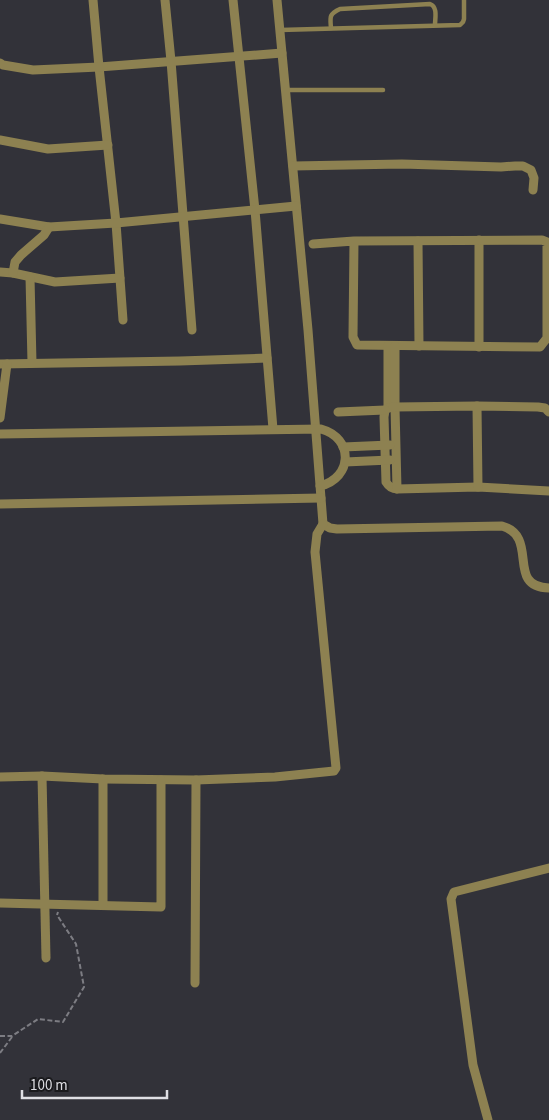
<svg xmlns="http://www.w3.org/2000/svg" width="549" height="1120" viewBox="0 0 549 1120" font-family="'Source Sans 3',sans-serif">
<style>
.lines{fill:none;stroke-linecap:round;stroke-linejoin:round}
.path{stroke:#7d7d83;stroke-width:2;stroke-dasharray:5 2.5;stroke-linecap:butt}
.lane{stroke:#8d8151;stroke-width:4.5}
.street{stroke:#8d8151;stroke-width:9}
</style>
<rect width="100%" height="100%" fill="#323239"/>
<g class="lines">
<g class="path">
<polyline points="0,1036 12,1036 38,1019 63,1022 84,987 76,944 57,915 58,912"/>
<polyline points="0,1053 12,1037"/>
</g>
<g class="lane">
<path d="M 331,28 C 330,17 329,14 340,9 L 430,4 C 438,7 435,18 435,25"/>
<polyline points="280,30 460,25 463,22 464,19 464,0"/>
<polyline points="286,90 383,90"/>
</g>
<g class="street">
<polyline points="93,0 99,67 116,223 123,320"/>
<polyline points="165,0 171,61 192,330"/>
<polyline points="233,0 255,210 273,429"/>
<path d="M 277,0 L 308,330 L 323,524 L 330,528 L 337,529 L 502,526 C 540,537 505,587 549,588"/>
<polyline points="0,63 3,65 33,70 99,67 282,53"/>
<polyline points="0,140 48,149 108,145"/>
<polyline points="293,166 402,164 501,167 515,166 523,166 531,170 534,178 533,190"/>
<polyline points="0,219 49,227 116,223 296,206"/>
<polyline points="479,240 479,347"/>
<polyline points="418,241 419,346"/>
<polyline points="313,244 354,241 542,240 547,242 547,338 540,347 357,345 353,337 354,241"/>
<polyline points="0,272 13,273 55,282 120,278"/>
<polyline points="13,273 15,262 21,255 44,235 49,227"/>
<polyline points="30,277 32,363"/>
<path d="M 388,346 L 388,408 L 385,410 L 384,417 L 386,482 C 389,487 392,489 397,489 L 478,487 L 549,491"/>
<polyline points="395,346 395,407 397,489"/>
<polyline points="0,364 180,361 267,358"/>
<polyline points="477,406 478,487"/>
<polyline points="388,408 395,407 477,406 538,407 545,408 549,412"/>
<polyline points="338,412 385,410"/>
<polyline points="0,418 7,364"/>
<path d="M 0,434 L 321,429 C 354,438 353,478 320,486"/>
<polyline points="343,447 390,445"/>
<polyline points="345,462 390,460"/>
<polyline points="0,504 321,498"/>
<polyline points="42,776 46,958"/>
<polyline points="0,777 42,776 103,779 196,780 275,777 334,771 336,768 315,552 317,534 323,524"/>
<polyline points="0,903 161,907 161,780"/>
<polyline points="103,905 103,779"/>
<polyline points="195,983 196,780"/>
<polyline points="488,1120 473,1065 451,899 454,892 549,868"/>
</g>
</g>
<path d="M22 1090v8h145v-8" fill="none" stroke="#dfdfe4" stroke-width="2.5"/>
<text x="30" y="1090" font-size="15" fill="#dfdfe4" stroke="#1a1a1d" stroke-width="4" paint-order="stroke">100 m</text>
</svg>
